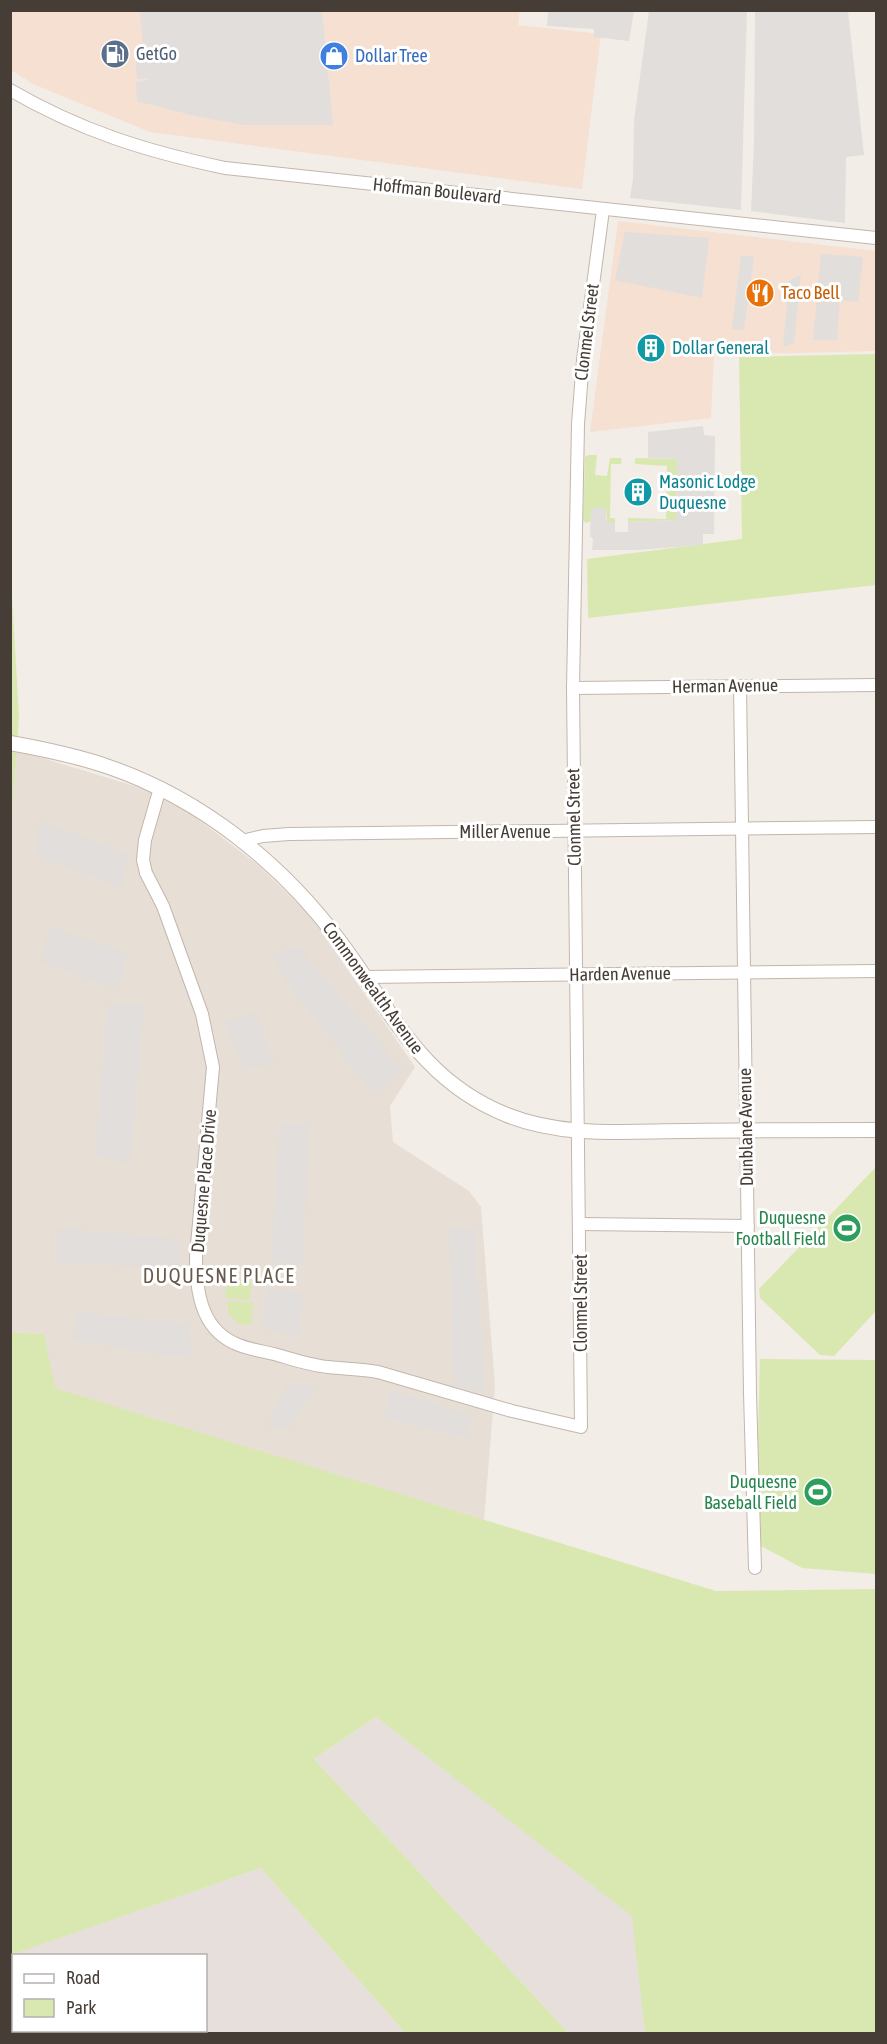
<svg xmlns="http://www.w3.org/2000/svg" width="887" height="2044" viewBox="0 0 887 2044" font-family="'Asap Condensed',sans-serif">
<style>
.residential{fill:#e7ded5}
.commercial{fill:#f5e0d2}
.industrial{fill:#e6dfdc}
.green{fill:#d9e8b0}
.parking{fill:#e1dedc}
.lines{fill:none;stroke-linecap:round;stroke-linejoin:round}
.minor-casing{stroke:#c2b6ac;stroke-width:14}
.tertiary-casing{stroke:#c2b6ac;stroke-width:16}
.minor{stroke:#fff;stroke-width:12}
.tertiary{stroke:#fff;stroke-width:14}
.labels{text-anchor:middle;stroke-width:6;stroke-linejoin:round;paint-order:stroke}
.service-label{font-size:18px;fill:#4e5e75;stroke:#fff;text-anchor:start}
.shop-label{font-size:18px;fill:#366cbe;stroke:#fff;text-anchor:start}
.street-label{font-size:18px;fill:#463d36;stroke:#fff}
.food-label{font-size:18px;fill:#c56008;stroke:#fff;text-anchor:start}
.culture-label{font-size:18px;fill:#0d838f;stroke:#fff;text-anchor:start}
.leisure-label{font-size:18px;fill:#27864d;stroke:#fff;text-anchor:end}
.neighbourhood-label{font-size:20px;letter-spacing:1.5px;fill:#69594d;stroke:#fff}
</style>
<rect width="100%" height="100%" fill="#f3ede7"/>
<polygon class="residential" points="16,750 144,789 190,813 258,865 310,915 415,1067 390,1106 393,1142 469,1191 481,1207 495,1386 484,1520 54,1388 44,1334 11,1332 10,823"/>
<g class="commercial">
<polygon points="520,10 518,25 601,34 582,189 150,132 33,84 11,70 10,11"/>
<polygon points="618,221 876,251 876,351 714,355 711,418 590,432"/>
</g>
<g class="industrial">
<polygon points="376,1717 633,1916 645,2033 565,2033 565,2029 314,1759"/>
<polygon points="261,1868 405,2033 20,2033 19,2030 206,2030 206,1956 14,1956 13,1991 11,1982 10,1955"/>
</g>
<g class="green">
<polygon points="876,354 876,585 588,618 587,559 742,539 739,357"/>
<polygon points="589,455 597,455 595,475 607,476 610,458 622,458 621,464 611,464 610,518 615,518 615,523 607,522 606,508 592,508 591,521 586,523 583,520 585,457"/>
<polygon points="635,458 677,459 676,520 628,522 628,518 666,519 667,466 635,464"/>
<polygon points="10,561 19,717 11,823 10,823"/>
<polygon points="876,1167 876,1311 834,1356 820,1355 760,1298 759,1289"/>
<polygon points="227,1278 251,1280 250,1300 225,1298"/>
<polygon points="228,1301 253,1303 251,1325 238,1324 228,1312"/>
<polygon points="10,1332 44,1334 55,1388 716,1591 876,1589 876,2033 645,2033 632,1916 376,1717 314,1759 565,2029 565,2033 405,2033 261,1868 11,1955"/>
<polygon points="760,1359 876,1360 876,1574 802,1568 761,1546 758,1438"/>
</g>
<g class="parking">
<polygon points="140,11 322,11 333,125 245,125 195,116 137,101 136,82 150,80 148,78 137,79 135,47 145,46 147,44 143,42"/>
<polygon points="548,11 634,11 629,41 594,37 594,29 547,26"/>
<polygon points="649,11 747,11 741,210 630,198 633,180 634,120"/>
<polygon points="755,11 848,11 864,155 846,157 845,223 751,211 754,143"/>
<polygon points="625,232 709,238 702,298 615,280"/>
<polygon points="821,254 863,257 858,302 840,300 837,340 813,340"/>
<polygon points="741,255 754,257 744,330 732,329"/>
<polygon points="801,275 794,343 783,347 789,280"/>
<polygon points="703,426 704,435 715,436 714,534 703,534 703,545 637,550 592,550 593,539 590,536 591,508 606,508 606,521 615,523 615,532 628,532 628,522 676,520 677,459 648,458 648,432"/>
<polygon points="39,821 129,854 121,888 37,855"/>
<polygon points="49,926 128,954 117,989 41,962"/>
<polygon points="299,947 403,1071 373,1094 280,973 273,954"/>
<polygon points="108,1004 144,1005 130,1164 95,1155"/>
<polygon points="256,1012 275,1064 245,1069 224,1022"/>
<polygon points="280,1123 309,1124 303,1266 271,1261"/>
<polygon points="58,1228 177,1239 182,1268 56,1263"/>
<polygon points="449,1228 474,1228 485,1392 454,1386"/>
<polygon points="267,1288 303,1293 299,1338 262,1328"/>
<polygon points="77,1312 188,1324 193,1359 72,1340"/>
<polygon points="287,1384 315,1387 288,1429 267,1428"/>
<polygon points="392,1390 471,1415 468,1438 384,1417"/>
</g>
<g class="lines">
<g class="minor-casing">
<g id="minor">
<path d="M 10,90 C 81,131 145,151 225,168 L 876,238"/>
<polyline points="740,686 750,1393 755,1568"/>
<polyline points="573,688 876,685"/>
<path d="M 160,788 L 145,840 L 143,860 L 146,873 L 163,906 L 202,1014 L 213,1067 L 196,1256 C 196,1289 200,1327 234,1343 C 246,1349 261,1351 274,1354 C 292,1359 309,1365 328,1367 C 345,1369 361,1369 378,1372 L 512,1411 L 581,1427 L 573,688 L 578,424 L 583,360 L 603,210"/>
<polyline points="242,841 263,836 289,834 876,827"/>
<polyline points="365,977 876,971"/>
<polyline points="580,1224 748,1226"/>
</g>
</g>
<g class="tertiary-casing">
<path id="tertiary" d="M 10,743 C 44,749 77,756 109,767 C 201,799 280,862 338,939 C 391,1009 419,1080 507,1115 C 564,1138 628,1131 688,1131 C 751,1130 814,1130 876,1130"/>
</g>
<use href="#minor" class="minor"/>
<use href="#tertiary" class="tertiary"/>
</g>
<defs>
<g id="fuel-disc" transform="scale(1.5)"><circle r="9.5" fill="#5c6f8a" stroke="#fff"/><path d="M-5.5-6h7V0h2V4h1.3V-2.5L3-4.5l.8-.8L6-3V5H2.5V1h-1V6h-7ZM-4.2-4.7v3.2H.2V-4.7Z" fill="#fff"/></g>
<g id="shop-disc" transform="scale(1.5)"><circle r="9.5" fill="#3f7fe0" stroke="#fff"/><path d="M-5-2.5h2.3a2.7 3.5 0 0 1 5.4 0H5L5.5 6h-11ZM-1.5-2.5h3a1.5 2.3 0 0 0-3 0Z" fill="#fff"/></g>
<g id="restaurant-disc" transform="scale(1.5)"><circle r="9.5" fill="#e8710a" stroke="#fff"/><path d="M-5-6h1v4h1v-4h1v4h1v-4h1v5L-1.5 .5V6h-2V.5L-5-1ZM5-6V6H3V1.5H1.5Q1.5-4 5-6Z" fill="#fff"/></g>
<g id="building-disc" transform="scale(1.5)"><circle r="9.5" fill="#0f9aa8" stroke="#fff"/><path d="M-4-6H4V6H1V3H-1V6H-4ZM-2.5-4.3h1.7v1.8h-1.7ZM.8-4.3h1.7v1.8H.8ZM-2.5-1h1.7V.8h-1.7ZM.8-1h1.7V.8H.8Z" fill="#fff"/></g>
<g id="stadium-disc" transform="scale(1.5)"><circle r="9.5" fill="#2e9e5b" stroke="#fff"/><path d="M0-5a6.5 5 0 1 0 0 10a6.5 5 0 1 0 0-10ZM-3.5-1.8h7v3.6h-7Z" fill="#fff"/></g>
</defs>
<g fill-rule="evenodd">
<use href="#fuel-disc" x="115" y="54"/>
<use href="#shop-disc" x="334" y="56"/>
<use href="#restaurant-disc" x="760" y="293"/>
<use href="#building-disc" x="651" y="348"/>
<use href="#building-disc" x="638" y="492"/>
<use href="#stadium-disc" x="847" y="1228"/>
<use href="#stadium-disc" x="818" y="1492"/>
</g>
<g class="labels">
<g class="service-label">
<text x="136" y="60">GetGo</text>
</g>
<g class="shop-label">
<text x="355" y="62">Dollar Tree</text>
</g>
<g class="street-label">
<text transform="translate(437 191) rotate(6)" y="6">Hoffman Boulevard</text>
<text transform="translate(587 332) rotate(-83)" y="6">Clonmel Street</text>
<text transform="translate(725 686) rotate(-1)" y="6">Herman Avenue</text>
<text transform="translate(574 817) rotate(-91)" y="6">Clonmel Street</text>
<text x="505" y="838">Miller Avenue</text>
<text transform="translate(620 974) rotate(-1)" y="6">Harden Avenue</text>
<text transform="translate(373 988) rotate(54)" y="6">Commonwealth Avenue</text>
<text transform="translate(746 1127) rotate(-91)" y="6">Dunblane Avenue</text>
<text transform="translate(204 1181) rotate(-85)" y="6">Duquesne Place Drive</text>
<text transform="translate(581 1303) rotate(-90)" y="6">Clonmel Street</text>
</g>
<g class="food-label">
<text x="781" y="299">Taco Bell</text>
</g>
<g class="culture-label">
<text x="672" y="354">Dollar General</text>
<text x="659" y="488">Masonic Lodge<tspan x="659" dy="21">Duquesne</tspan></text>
</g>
<g class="leisure-label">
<text x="826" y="1224">Duquesne<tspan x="826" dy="21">Football Field</tspan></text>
<text x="797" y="1488">Duquesne<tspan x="797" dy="21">Baseball Field</tspan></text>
</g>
<g class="neighbourhood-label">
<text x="219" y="1283">DUQUESNE PLACE</text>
</g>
</g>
<rect width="887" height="2044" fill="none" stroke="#463d36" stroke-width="24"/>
<rect x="12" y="1954" width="195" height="78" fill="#ffffff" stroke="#b5b1af" stroke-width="1.5"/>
<rect x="24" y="1974" width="30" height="9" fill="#ffffff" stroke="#b5b1af" stroke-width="1.5"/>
<text x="66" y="1984" font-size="18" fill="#463d36">Road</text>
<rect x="24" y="1999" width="30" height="18" fill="#d9e8b0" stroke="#b5b1af" stroke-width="1.5"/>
<text x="66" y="2014" font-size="18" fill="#463d36">Park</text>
</svg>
